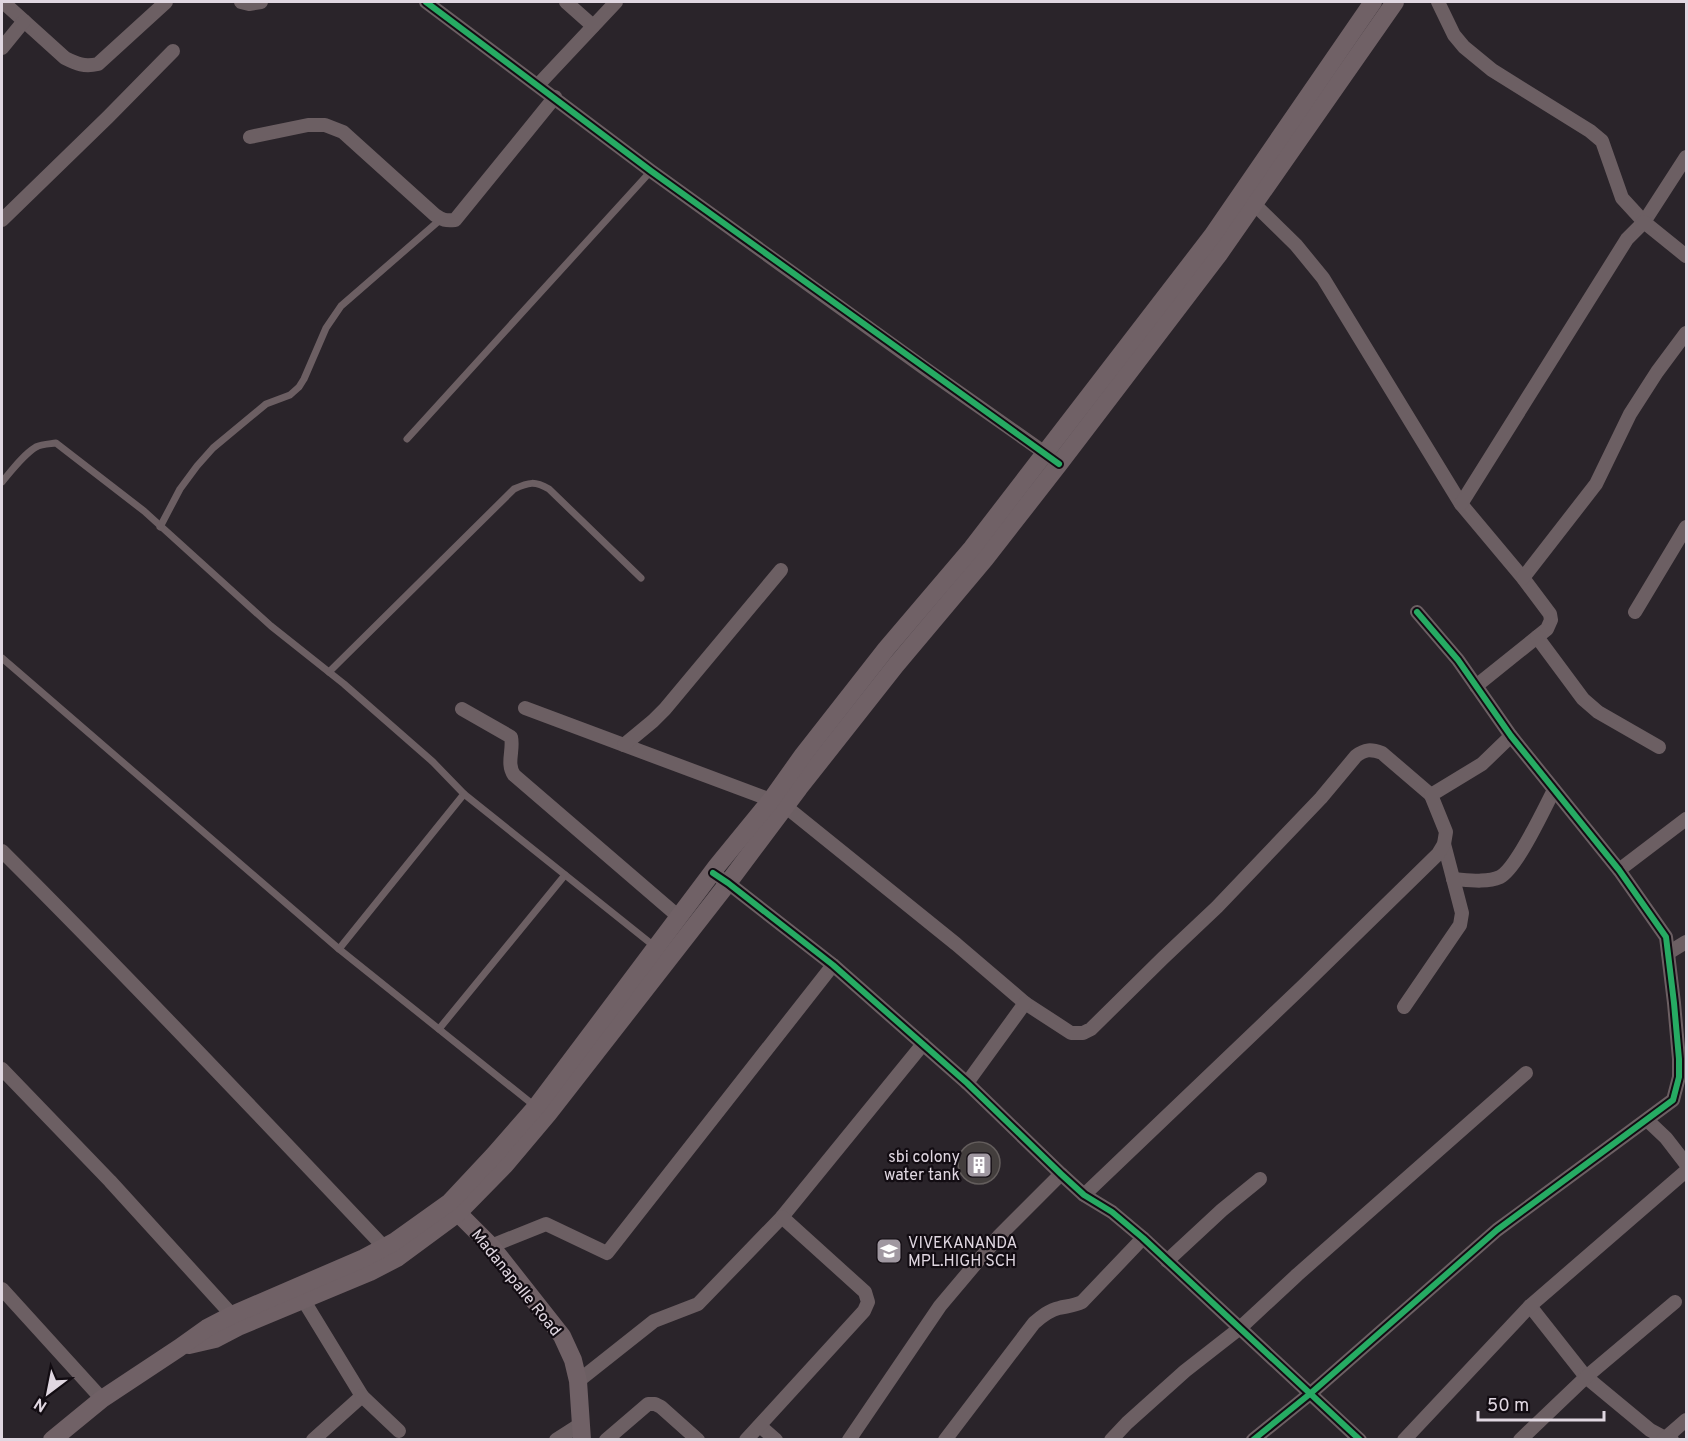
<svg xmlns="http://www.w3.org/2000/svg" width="1688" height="1441" viewBox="0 0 1688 1441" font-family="Overpass,sans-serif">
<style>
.building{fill:#433e3d;stroke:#635d5c;stroke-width:1.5}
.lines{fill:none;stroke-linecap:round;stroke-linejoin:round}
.service{stroke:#6c5f63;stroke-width:7}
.minor{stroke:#6c5f63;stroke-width:14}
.secondary{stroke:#706166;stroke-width:18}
.cycleway-casing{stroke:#120c12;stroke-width:10}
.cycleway{stroke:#26ab63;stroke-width:6}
.labels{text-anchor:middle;stroke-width:4.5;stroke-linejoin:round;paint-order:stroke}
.poi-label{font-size:16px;fill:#e0d7e1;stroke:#120c12;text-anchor:end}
.street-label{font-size:16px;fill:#e0d7e1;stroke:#120c12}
</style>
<rect width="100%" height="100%" fill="#2a242a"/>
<circle class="building" cx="979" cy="1163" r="21"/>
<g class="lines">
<g class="service">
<polyline points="407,439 651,171"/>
<path d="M 2,482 C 12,470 23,455 36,447 C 42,444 49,444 56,443 L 144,511 L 271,626 L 344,684 L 433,762 L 464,794 L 339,949"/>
<polyline points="160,527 180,489 197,466 213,448 266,404 290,395 299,387 304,379 326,328 341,306 441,219"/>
<polyline points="2,658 339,949 536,1107"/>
<path d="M 329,672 L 514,489 C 529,482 535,481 549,489 L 641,578"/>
<polyline points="464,794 654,946"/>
<polyline points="439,1029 565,875"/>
</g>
<g class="minor">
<path d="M 3,2 L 65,58 C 77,64 84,67 98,64 L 166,2"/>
<polyline points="241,2 249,4 261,2"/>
<polyline points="426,2 651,171 927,370 1052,458"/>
<polyline points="566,2 593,26"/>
<polyline points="1438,2 1454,35 1464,47 1492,70 1590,131 1602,141 1622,198 1644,222 1686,157"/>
<polyline points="2,48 24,21"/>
<polyline points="538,85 616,2"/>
<path d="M 250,137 L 308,125 L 325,125 L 343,132 L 435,215 C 442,220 446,221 455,220 L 555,97"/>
<polyline points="1249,199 1296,245 1323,278 1461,504 1523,578 1550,614 1551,620 1547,629 1476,686"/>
<polyline points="2,220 108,117 173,51"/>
<polyline points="1461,504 1627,239 1644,222 1686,256"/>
<polyline points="1523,578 1596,484 1630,414 1657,372 1686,333"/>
<polyline points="1635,612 1686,527"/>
<polyline points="1537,637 1583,699 1598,712 1659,747"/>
<polyline points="525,708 771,800"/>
<path d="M 462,709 L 511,737 C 514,750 506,763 514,775 L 679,917"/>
<polyline points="624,745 653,721 665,709 781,570"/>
<path d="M 785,806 L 956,944 L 1025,1003 L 1071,1033 L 1083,1033 L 1091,1029 L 1163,958 L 1217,907 L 1321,798 L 1356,756 C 1365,749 1371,749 1382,753 L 1431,795"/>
<path d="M 2,851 C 132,981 258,1114 384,1247"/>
<polyline points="1619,870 1686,819"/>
<polyline points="713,873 728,883 833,965 967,1083 1061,1174 1084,1195 1112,1212 1143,1238 1360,1440"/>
<path d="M 1453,879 C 1468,880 1486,883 1500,877 C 1517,868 1544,809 1554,790"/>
<polyline points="1668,953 1686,942"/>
<polyline points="1404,1007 1460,925 1462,913 1444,844"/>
<polyline points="2,1069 110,1181 232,1315 236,1322"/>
<polyline points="967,1083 1025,1003"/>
<polyline points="1647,1120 1666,1138 1686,1164"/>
<polyline points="1084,1195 1304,985 1438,854 1444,844 1446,832 1431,795 1482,764 1511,736"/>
<polyline points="491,1246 546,1224 607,1253 833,965"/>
<polyline points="1167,1261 1222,1210 1260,1179"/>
<polyline points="2,1289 102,1399"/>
<polyline points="304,1301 362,1396 313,1440"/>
<polyline points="1530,1306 1586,1377 1650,1430 1665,1438 1672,1440"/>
<polyline points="577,1382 654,1321 698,1304 782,1217 923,1044"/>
<polyline points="362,1396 399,1431"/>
<polyline points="760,1426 776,1440"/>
<polyline points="556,1440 581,1424"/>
<polyline points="606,1440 648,1404 655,1404 661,1407 698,1440"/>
<polyline points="746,1440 864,1311 868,1302 865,1292 782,1217"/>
<polyline points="849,1440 940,1306 999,1236 1061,1174"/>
<path d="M 945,1440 L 1034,1323 C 1041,1317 1049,1310 1059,1308 C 1067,1306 1074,1306 1082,1302 L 1143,1238"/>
<polyline points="1111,1440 1127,1423 1185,1371 1240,1328 1297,1275 1526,1073"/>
<polyline points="1253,1440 1311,1393 1497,1230 1673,1100 1679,1077 1679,1059 1674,1003 1666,937 1619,870 1511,736 1458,660 1417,612"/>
<polyline points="1404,1440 1530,1306 1686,1171"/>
<polyline points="1520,1440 1586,1377 1675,1302"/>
<polyline points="1663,1440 1686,1420"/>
</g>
<g class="secondary">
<polyline points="451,1203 458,1213 491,1246 562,1336 573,1360 578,1381 582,1440"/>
<polyline points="189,1345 215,1339 238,1327 370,1272 397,1258 458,1213 505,1165 548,1114 728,883 799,788 896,665 985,559 1059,464 1219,254 1395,2"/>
<polyline points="52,1440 102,1399 179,1348 207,1328 232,1315 364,1258 394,1242 450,1202 494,1155 536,1107 717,866 771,800 803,755 886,649 972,548 1212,236 1373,2"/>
</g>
<g class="cycleway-casing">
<g id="cycleway">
<polyline points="426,2 651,171 1059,464"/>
<polyline points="713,873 728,883 833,965 967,1083 1061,1174 1084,1195 1112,1212 1143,1238 1360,1440"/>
<polyline points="1253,1440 1311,1393 1497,1230 1673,1100 1679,1077 1679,1059 1674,1003 1666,937 1619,870 1511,736 1458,660 1417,612"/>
</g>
</g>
<use href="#cycleway" class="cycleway"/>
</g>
<defs>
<g id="building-square" transform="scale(1.35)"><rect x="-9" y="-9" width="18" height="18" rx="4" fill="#a098a1" stroke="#120c12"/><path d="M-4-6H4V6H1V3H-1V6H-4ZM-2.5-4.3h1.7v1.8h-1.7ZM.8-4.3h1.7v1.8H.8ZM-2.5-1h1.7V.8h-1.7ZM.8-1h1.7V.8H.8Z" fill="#fff"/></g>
<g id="school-square" transform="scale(1.35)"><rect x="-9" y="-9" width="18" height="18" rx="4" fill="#a098a1" stroke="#120c12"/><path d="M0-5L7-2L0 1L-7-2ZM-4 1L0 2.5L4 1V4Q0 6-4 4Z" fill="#fff"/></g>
</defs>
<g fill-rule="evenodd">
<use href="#building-square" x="979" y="1165"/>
<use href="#school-square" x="889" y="1251"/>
</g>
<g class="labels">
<g class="poi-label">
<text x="960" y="1162">sbi colony<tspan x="960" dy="18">water tank</tspan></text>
<text x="908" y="1248" text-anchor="start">VIVEKANANDA<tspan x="908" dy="18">MPL.HIGH SCH</tspan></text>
</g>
<g class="street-label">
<text transform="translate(517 1282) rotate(51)" y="6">Madanapalle Road</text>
</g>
</g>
<rect width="1688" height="1441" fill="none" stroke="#e0d7e1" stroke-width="6"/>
<g transform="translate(48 1393) rotate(212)" stroke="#120c12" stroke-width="4.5" paint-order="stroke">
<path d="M0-4.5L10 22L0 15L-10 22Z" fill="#e0d7e1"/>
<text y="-9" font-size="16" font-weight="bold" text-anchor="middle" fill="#e0d7e1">N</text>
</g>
<path d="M1478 1411v9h126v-9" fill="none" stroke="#e0d7e1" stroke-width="3"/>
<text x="1487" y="1411" font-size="18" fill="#e0d7e1" stroke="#120c12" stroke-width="4.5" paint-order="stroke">50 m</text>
</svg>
